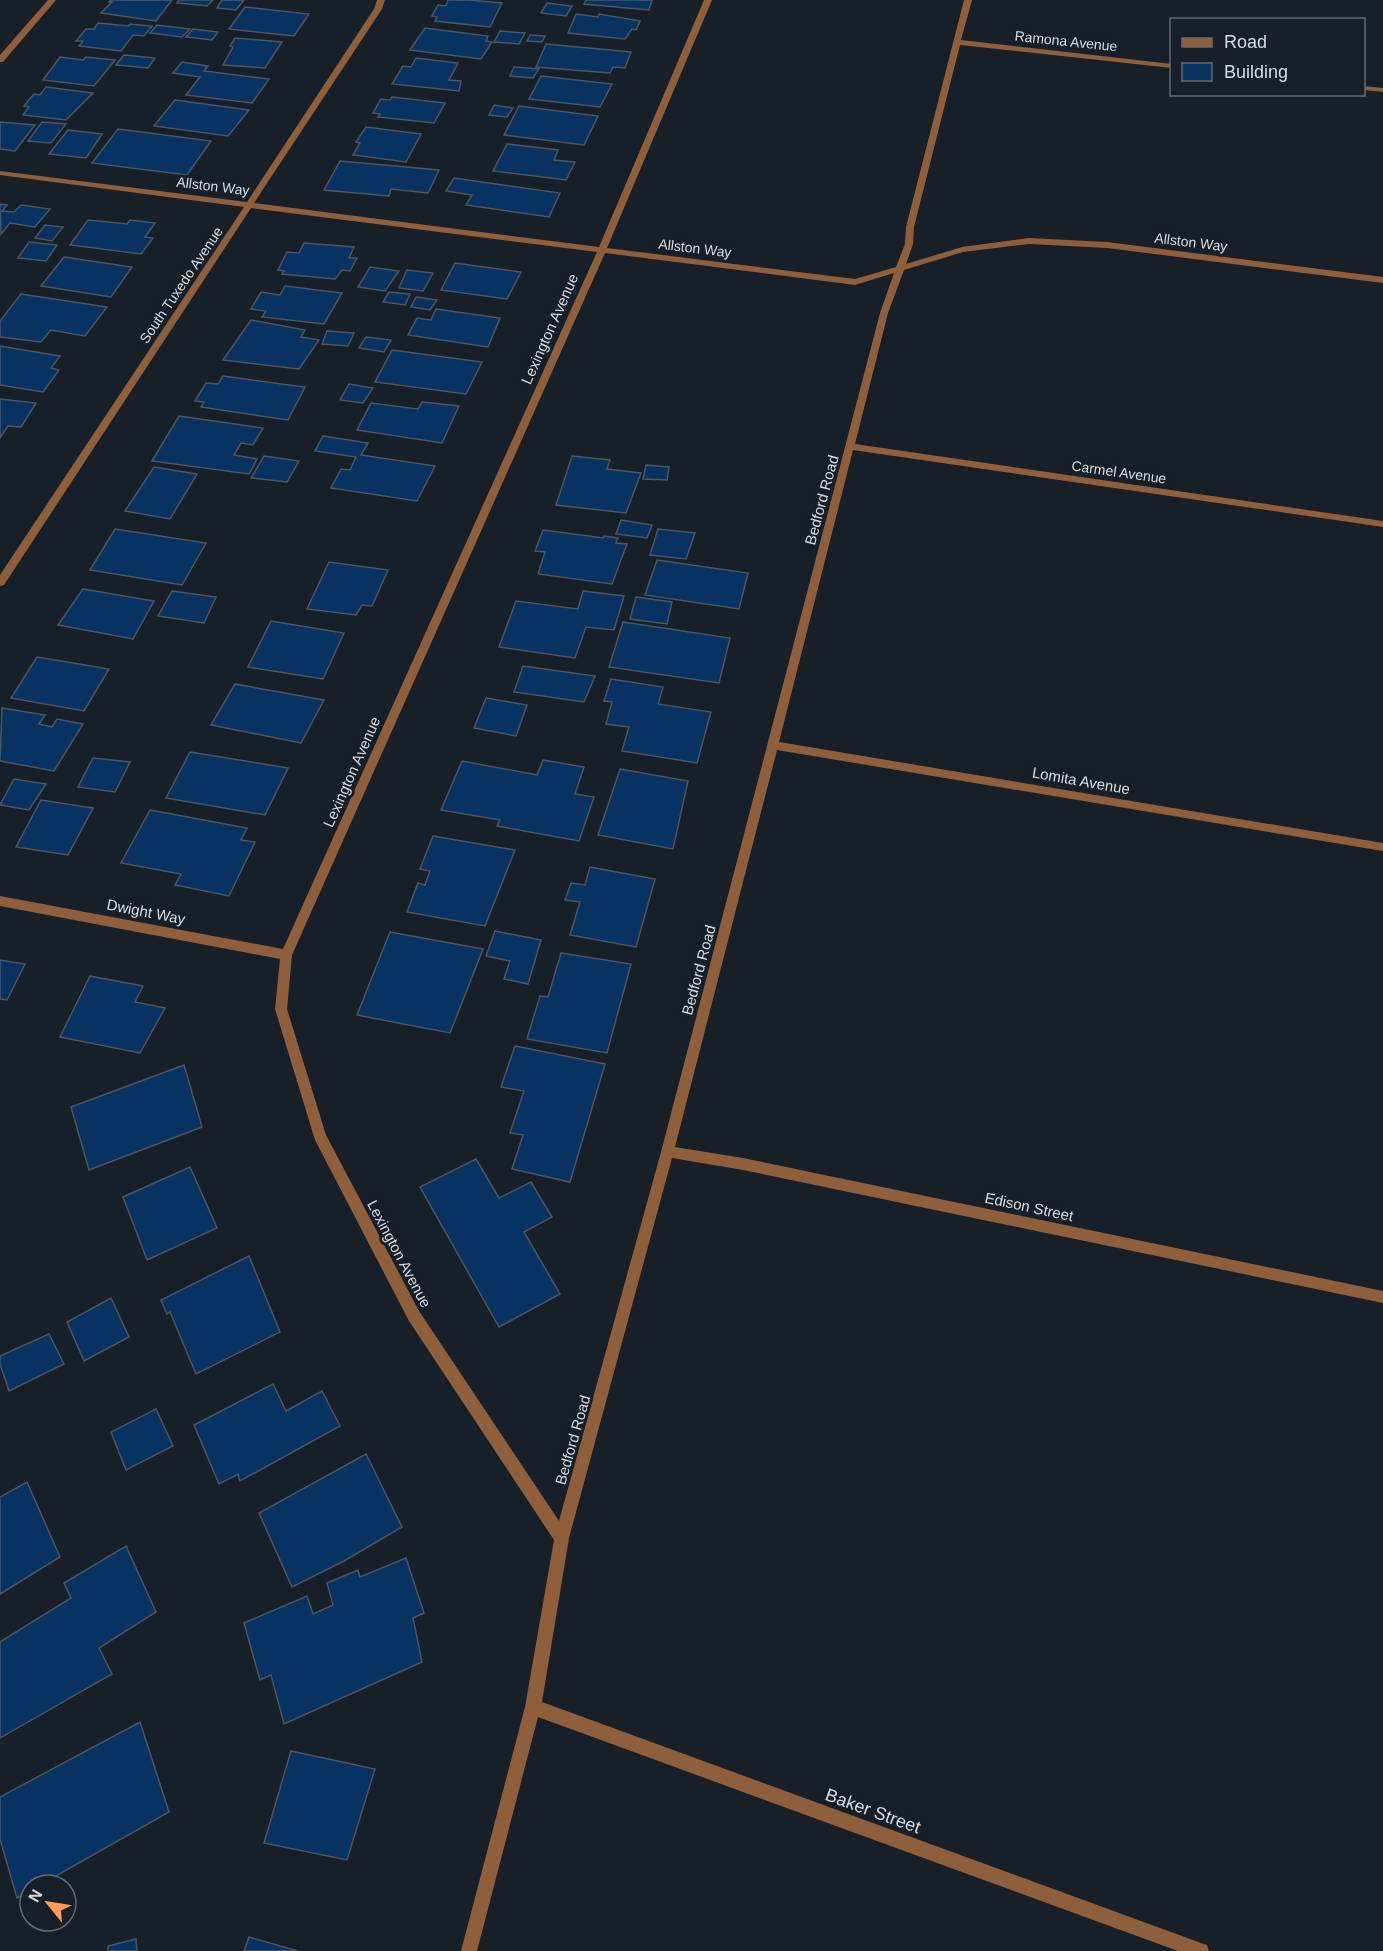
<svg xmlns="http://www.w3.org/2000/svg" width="1383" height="1951" viewBox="0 0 1383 1951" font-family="Arial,sans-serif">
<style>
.building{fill:#073262;stroke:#4c5561;stroke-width:1.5}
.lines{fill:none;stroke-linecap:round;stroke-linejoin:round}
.minor{fill:#8f5e3b;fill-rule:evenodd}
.labels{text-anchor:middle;stroke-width:6;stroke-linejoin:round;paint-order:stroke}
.far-street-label{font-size:14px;fill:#d6dce3;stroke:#171f29}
.street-label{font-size:15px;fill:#d6dce3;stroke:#171f29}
.near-street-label{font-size:18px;fill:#d6dce3;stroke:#171f29}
</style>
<rect width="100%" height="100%" fill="#171f29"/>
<g class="building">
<polygon points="111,0 172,0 156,21 101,13 112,2 109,2"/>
<polygon points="179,0 213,0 207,6 177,3"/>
<polygon points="222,0 244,0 236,10 217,8"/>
<polygon points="448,0 469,0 502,3 490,27 435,21 437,17 432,16 438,5 446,6"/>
<polygon points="586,0 652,0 649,10 584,4"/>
<polygon points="547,3 572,6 566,16 541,13"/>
<polygon points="245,7 309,14 294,36 229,29"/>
<polygon points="576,14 598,17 599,14 640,21 636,30 632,29 625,39 568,33"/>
<polygon points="98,23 128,26 130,24 152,26 144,36 133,35 121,51 79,46 83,41 76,41 86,29 94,29"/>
<polygon points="157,25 190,29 182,37 150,33"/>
<polygon points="425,28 488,36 486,41 492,42 481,59 410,50"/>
<polygon points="193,29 218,32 212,40 186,37"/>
<polygon points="500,31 525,33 519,44 494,42"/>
<polygon points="530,35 545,36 542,42 527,41"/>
<polygon points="235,38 282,42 265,68 223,65 233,47 230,46"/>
<polygon points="546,44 631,52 625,68 613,67 610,73 536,67"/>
<polygon points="124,55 155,58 148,68 116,65"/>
<polygon points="60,57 83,60 86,57 115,60 94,86 43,80"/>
<polygon points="416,58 458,63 449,80 461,81 459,91 392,84 403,66 411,67"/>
<polygon points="182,62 208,66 204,71 269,79 252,103 186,95 200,77 173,73"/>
<polygon points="514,67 539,69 533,78 510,76"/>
<polygon points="541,76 612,84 600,107 529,99"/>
<polygon points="46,87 93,93 66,120 23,115 29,107 24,106 34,94 40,95"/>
<polygon points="392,97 445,103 434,123 378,117 380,114 373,113 381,99 390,100"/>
<polygon points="175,100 249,110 228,136 154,126"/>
<polygon points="494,105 513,108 507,117 489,115"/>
<polygon points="519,106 598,116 584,145 504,135"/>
<polygon points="0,122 35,125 15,151 0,149"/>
<polygon points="42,122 66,124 51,143 28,141"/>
<polygon points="366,127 421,134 406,162 353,155 360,143 356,142"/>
<polygon points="118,129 211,141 187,175 92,163"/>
<polygon points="68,130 102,134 86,158 49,154"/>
<polygon points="507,144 558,150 554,160 575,162 566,180 493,171"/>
<polygon points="340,161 439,170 428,193 391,189 389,196 324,190"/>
<polygon points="454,178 560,193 549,217 466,205 472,195 446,191"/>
<polygon points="0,204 7,205 2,211 14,212 21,205 50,209 35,227 10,223 1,234"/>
<polygon points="88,220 127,224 130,220 155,223 145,237 153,238 141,254 70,245"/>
<polygon points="45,225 63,227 52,241 35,238"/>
<polygon points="29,242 57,245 46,261 18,258"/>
<polygon points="304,243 354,247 349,258 357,258 350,271 342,270 335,279 282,274 284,271 278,270 287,252 299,253"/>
<polygon points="64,257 132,267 111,297 41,286"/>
<polygon points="455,263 521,272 507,299 441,290"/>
<polygon points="370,267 399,271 385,291 358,287"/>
<polygon points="407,270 433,273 423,291 399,288"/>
<polygon points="285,286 342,293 324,324 262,317 266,311 251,309 261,292 280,295"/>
<polygon points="389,292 410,294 405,305 383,302"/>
<polygon points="21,294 107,307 85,336 51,330 41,342 0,337 0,321"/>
<polygon points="416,297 437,300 430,310 411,307"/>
<polygon points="436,309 500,318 488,347 408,335 417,318 431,320"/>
<polygon points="251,320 305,330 301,337 319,340 299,369 223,360"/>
<polygon points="327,331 354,333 348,346 322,344"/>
<polygon points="366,337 391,340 384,352 359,348"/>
<polygon points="0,346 60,356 51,368 59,370 43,392 0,385"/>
<polygon points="392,350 482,362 466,394 375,382"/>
<polygon points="223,376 305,387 288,420 201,407 204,402 195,401 206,383 218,384"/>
<polygon points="349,384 373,388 363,403 340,400"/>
<polygon points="0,399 36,403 21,427 8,426 0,438"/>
<polygon points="422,402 459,406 442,443 357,430 371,403 418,409"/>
<polygon points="179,416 263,428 253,445 241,443 234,455 257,459 249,474 152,461"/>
<polygon points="323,436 368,443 361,455 435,466 417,501 331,488 341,469 350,470 356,457 315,451"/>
<polygon points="264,456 299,461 287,482 251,478"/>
<polygon points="572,456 610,460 607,469 641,473 626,513 556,505"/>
<polygon points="646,465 669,467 667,480 643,479"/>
<polygon points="154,467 197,474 170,519 125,511"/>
<polygon points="621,520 652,525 647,538 616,534"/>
<polygon points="115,529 206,543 182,585 90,570"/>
<polygon points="658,529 695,533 686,559 650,555"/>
<polygon points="543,530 603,538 604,536 618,538 616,543 627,544 612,584 538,574 545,552 535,551"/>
<polygon points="657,560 748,573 739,609 645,595"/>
<polygon points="329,562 388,570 372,606 362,605 356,615 307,609"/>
<polygon points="83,589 154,601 133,639 58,625"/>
<polygon points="172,591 216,597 204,623 158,616"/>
<polygon points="583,591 624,596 614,630 586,627 575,658 499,647 516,601 578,609"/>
<polygon points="636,597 672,602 667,624 630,619"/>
<polygon points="271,621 344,633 323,679 248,667"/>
<polygon points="623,622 730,638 719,683 609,667"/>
<polygon points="37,657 109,669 84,711 11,698"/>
<polygon points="523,666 595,676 584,702 514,692"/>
<polygon points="611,679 663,687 658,704 711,712 697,763 622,751 629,727 606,724 612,702 604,701"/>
<polygon points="235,684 324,700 301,743 211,725"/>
<polygon points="486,698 527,705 516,736 474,728"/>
<polygon points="2,708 45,715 39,724 52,727 57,719 83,724 54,771 0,761"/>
<polygon points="190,752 288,768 265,815 166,798"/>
<polygon points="93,758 130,762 115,792 78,787"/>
<polygon points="543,760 584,767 575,794 594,797 579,841 497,826 500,820 441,810 462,761 537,775"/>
<polygon points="620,769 688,781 673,849 598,835"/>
<polygon points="14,779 46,784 29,810 0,805"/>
<polygon points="41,800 93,808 68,855 16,847"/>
<polygon points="150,810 247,828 241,840 255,842 229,896 175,885 181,874 121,863"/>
<polygon points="433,836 515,850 485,926 407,912 418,883 425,885 430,871 420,869"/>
<polygon points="590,867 655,879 636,947 570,935 580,902 565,900 571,883 585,885"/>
<polygon points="495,931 541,940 528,984 504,979 510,961 486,956"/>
<polygon points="390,932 483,949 450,1033 357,1015"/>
<polygon points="561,953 631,964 607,1053 527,1039 540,996 548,997"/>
<polygon points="0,960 25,964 7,1000 0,999"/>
<polygon points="90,976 143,986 135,1002 165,1008 140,1053 60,1037"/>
<polygon points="515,1046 605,1064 570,1182 512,1169 523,1135 510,1133 524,1091 501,1087"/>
<polygon points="184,1065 202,1127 89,1170 71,1107"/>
<polygon points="476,1159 499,1198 531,1182 552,1217 524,1232 560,1294 499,1327 420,1187"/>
<polygon points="190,1167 217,1228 147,1260 123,1197"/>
<polygon points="249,1256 280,1332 196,1374 170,1312 167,1314 161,1300"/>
<polygon points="111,1298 129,1337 84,1361 67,1322"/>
<polygon points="49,1334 64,1364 9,1391 0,1364 0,1356"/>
<polygon points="273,1384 286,1411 322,1391 340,1426 240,1481 238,1474 219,1484 194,1425"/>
<polygon points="156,1409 173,1446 126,1470 111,1432"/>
<polygon points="366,1454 402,1527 344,1561 292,1587 259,1513"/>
<polygon points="27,1482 60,1557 0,1594 0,1497"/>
<polygon points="126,1546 156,1612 99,1648 112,1674 0,1738 0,1642 71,1598 64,1583"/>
<polygon points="406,1558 424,1613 413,1618 422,1662 284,1724 271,1675 260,1680 244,1623 307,1596 313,1614 333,1605 327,1583 358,1570 360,1577"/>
<polygon points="140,1722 169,1812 40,1885 30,1885 30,1891 17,1898 0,1839 0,1797"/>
<polygon points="291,1751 375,1769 347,1860 264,1843"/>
<polygon points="249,1937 298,1951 244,1951"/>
<polygon points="136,1939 137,1951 108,1951 108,1946"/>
</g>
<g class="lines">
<g class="minor">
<polygon points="48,0 56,0 3,62 0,62 0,55"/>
<path d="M 377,0 L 385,0 L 382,9 L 254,203 L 599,247 L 704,0 L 712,0 L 607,248 L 855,279 L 896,267 L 905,244 L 906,227 L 964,0 L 972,0 L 961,40 L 1172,64 L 1172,68 L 960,45 L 914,227 L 913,244 L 906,264 L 962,247 L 1029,238 L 1107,242 L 1383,277 L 1383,283 L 1107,248 L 1029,244 L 963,252 L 904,270 L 888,313 L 855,444 L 1383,521 L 1383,527 L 853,450 L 779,742 L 1383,843 L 1383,851 L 777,750 L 675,1147 L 743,1158 L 1383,1291 L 1383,1303 L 743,1170 L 672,1158 L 569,1538 L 542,1702 L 1201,1943 L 1207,1945 L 1209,1951 L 1178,1951 L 538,1717 L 477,1951 L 461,1951 L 525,1707 L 554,1540 L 409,1321 L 315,1140 L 275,1009 L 280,959 L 0,906 L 0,896 L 283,949 L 597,252 L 251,208 L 4,585 L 0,586 L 0,575 L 244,207 L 0,175 L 0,171 L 247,202 L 374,9 ZM 605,253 L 855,285 L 894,273 L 880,313 L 661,1152 L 559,1521 L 419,1311 L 326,1135 L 287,1009 L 292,955 Z"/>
<polygon points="1364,86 1383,88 1383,92 1364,90"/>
</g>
</g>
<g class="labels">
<g class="far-street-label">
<text transform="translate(1066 41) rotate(6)" y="5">Ramona Avenue</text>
<text transform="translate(213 186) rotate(7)" y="5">Allston Way</text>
<text transform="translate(1191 242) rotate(7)" y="5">Allston Way</text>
<text transform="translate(695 248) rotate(7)" y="5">Allston Way</text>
<text transform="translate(181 285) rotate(-56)" y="5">South Tuxedo Avenue</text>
<text transform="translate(1119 472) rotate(8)" y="5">Carmel Avenue</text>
</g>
<g class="street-label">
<text transform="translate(550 329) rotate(-66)" y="5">Lexington Avenue</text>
<text transform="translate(822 500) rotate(-75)" y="5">Bedford Road</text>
<text transform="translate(352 772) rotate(-66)" y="5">Lexington Avenue</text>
<text transform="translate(1081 781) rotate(10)" y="5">Lomita Avenue</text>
<text transform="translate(146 912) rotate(11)" y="5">Dwight Way</text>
<text transform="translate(699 970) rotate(-75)" y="5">Bedford Road</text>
<text transform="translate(1029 1207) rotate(12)" y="5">Edison Street</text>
<text transform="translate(399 1254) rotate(62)" y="5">Lexington Avenue</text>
<text transform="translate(573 1440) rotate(-74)" y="5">Bedford Road</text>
</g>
<g class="near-street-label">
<text transform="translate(873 1811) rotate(20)" y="6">Baker Street</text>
</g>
</g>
<rect x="1170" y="18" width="195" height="78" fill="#171f29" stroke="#636b73" stroke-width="1.5"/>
<rect x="1182" y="38" width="30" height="9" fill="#8f5e3b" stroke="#636b73" stroke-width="1.5"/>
<text x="1224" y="48" font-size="18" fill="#d6dce3">Road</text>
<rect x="1182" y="63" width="30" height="18" fill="#073262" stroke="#636b73" stroke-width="1.5"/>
<text x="1224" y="78" font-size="18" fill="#d6dce3">Building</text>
<g transform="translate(48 1903) rotate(300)"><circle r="28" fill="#171f29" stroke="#636b73" stroke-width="1.5"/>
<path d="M0-4.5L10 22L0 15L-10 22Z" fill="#fd9d55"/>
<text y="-9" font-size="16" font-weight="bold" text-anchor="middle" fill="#d6dce3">N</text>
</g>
</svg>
